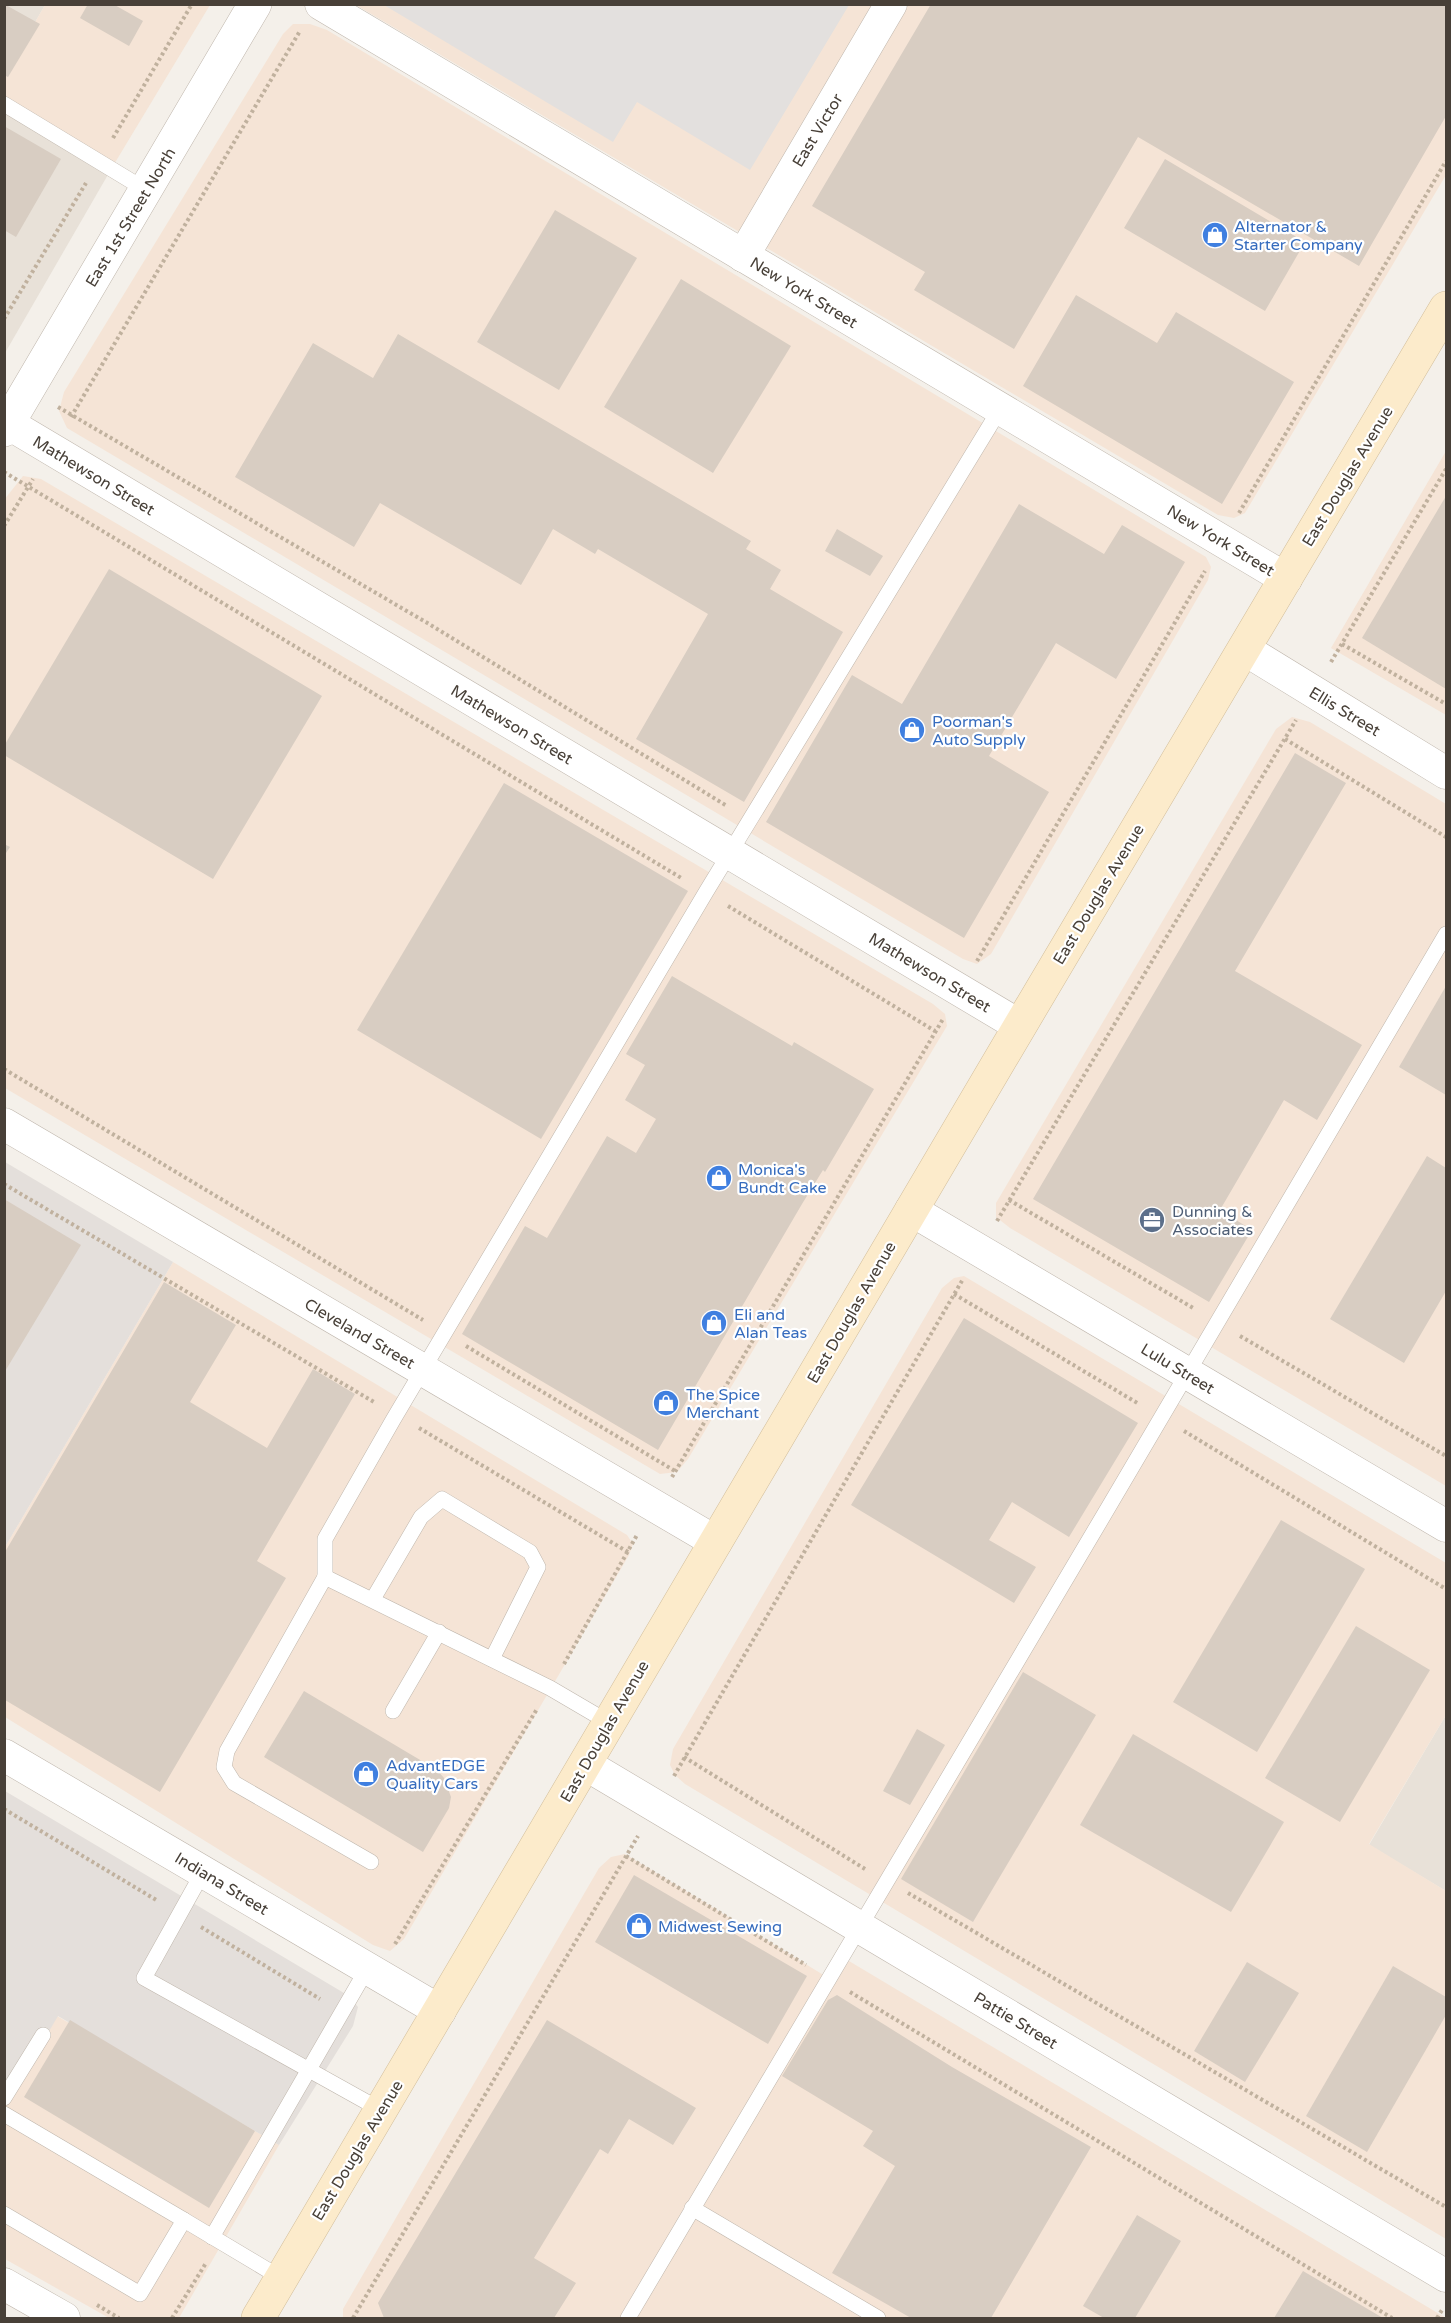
<svg xmlns="http://www.w3.org/2000/svg" width="1451" height="2323" viewBox="0 0 1451 2323" font-family="'Varela Round',sans-serif">
<style>
.residential{fill:#e8e1d8}
.commercial{fill:#f5e4d6}
.industrial{fill:#e4dfdb}
.parking{fill:#e3e0de}
.building{fill:#d8cdc2}
.lines{fill:none;stroke-linecap:round;stroke-linejoin:round}
.service-casing{stroke:#bfb6ac;stroke-width:16}
.minor-casing{stroke:#bfb6ac;stroke-width:33}
.tertiary-casing{stroke:#bfb6ac;stroke-width:34}
.secondary-casing{stroke:#d2be9b;stroke-width:34}
.path{stroke:#c0b19e;stroke-width:4;stroke-dasharray:3 3;stroke-linecap:butt}
.service{stroke:#fff;stroke-width:15}
.minor{stroke:#fff;stroke-width:32}
.tertiary{stroke:#fff;stroke-width:33}
.secondary{stroke:#fcebcb;stroke-width:33}
.labels{text-anchor:middle;stroke-width:4.5;stroke-linejoin:round;paint-order:stroke}
.street-label{font-size:16px;fill:#484038;stroke:#fff}
.shop-label{font-size:16px;fill:#366cbe;stroke:#fff;text-anchor:start}
.service-label{font-size:16px;fill:#4e5e75;stroke:#fff;text-anchor:start}
</style>
<rect width="100%" height="100%" fill="#f4f0ea"/>
<g class="residential">
<polygon points="5,5 45,5 5,74"/>
<polygon points="5,103 113,166 5,353"/>
<polygon points="1446,1715 1446,1891 1369,1845"/>
</g>
<g class="commercial">
<polygon points="45,5 210,5 113,166 5,103 5,74"/>
<polygon points="356,5 1446,5 1446,175 1245,513 1234,518 1218,515"/>
<polygon points="293,24 310,24 327,30 1206,557 1211,567 1208,580 991,954 977,964 963,959 67,428 59,411 64,392 283,34"/>
<polygon points="1446,451 1446,715 1331,648"/>
<polygon points="23,476 41,479 933,1004 945,1014 947,1026 688,1459 677,1472 660,1474 5,1088 4,500"/>
<polygon points="1292,717 1310,722 1446,804 1446,1486 1010,1228 996,1217 996,1203 1276,729"/>
<polygon points="173,1262 627,1535 633,1544 629,1555 404,1939 390,1951 373,1945 5,1717 5,1547"/>
<polygon points="964,1276 1446,1563 1446,1715 1369,1844 1446,1891 1446,2239 685,1784 675,1775 670,1765 673,1749 942,1288 954,1278"/>
<polygon points="625,1854 835,1982 849,1961 1446,2318 343,2318 343,2309 599,1868 611,1857"/>
<polygon points="57,2016 279,2145 179,2318 109,2318 5,2259 5,2106"/>
</g>
<g class="industrial">
<polygon points="5,1162 173,1262 5,1547"/>
<polygon points="5,1791 349,1996 358,2007 353,2026 279,2145 58,2016 5,2106"/>
</g>
<polygon class="parking" points="384,5 849,5 750,170 637,102 613,142"/>
<g class="building">
<polygon points="4,4 40,24 8,77 4,75"/>
<polygon points="88,4 113,4 143,21 129,46 80,18"/>
<polygon points="931,4 1446,4 1446,116 1359,266 1138,137 1014,349 914,290 925,272 812,206"/>
<polygon points="4,126 61,159 16,237 4,230"/>
<polygon points="1165,159 1305,242 1265,311 1124,228"/>
<polygon points="555,210 637,258 559,390 477,342"/>
<polygon points="681,279 791,346 713,473 604,407"/>
<polygon points="1076,295 1157,343 1176,312 1294,382 1222,504 1023,386"/>
<polygon points="398,334 751,541 746,549 781,570 770,589 843,632 744,802 636,739 708,614 598,549 595,554 553,529 521,585 380,503 354,547 235,477 313,343 373,378"/>
<polygon points="1446,496 1446,689 1362,638"/>
<polygon points="1019,504 1104,554 1122,525 1185,562 1116,679 1056,643 989,756 1049,792 964,938 766,822 852,675 902,704"/>
<polygon points="837,529 883,556 870,576 825,551"/>
<polygon points="109,569 322,696 213,879 4,755 4,746"/>
<polygon points="1295,753 1346,783 1235,971 1362,1045 1317,1120 1284,1100 1220,1210 1252,1230 1209,1302 1033,1199"/>
<polygon points="504,783 688,891 541,1139 357,1030"/>
<polygon points="4,844 10,847 4,856"/>
<polygon points="672,976 792,1046 794,1042 874,1089 825,1172 823,1170 802,1204 658,1450 462,1334 525,1226 547,1238 607,1136 636,1153 656,1119 625,1100 645,1065 626,1054"/>
<polygon points="1446,986 1446,1095 1399,1067"/>
<polygon points="1427,1156 1446,1168 1446,1291 1404,1363 1330,1319"/>
<polygon points="4,1199 81,1245 4,1373"/>
<polygon points="164,1282 236,1325 190,1402 267,1448 313,1369 355,1394 257,1561 286,1578 160,1792 5,1700 5,1552"/>
<polygon points="964,1318 1138,1423 1069,1537 1012,1502 989,1540 1036,1567 1014,1603 851,1505"/>
<polygon points="1281,1520 1365,1569 1257,1752 1173,1702"/>
<polygon points="1356,1626 1430,1670 1340,1822 1265,1778"/>
<polygon points="1023,1672 1096,1715 973,1922 901,1879"/>
<polygon points="304,1691 437,1770 444,1778 451,1797 449,1808 423,1852 264,1757"/>
<polygon points="917,1729 945,1745 910,1805 883,1791"/>
<polygon points="1133,1734 1284,1822 1231,1912 1080,1825"/>
<polygon points="634,1875 807,1976 768,2044 595,1942"/>
<polygon points="1247,1962 1299,1993 1245,2082 1194,2051"/>
<polygon points="1393,1966 1446,1997 1446,2015 1367,2152 1306,2116"/>
<polygon points="837,1995 952,2067 1091,2147 991,2318 911,2318 832,2273 895,2166 863,2146 873,2131 782,2076 828,2000"/>
<polygon points="70,2020 255,2131 209,2208 24,2097"/>
<polygon points="547,2020 696,2108 673,2145 629,2119 608,2154 600,2149 534,2258 576,2283 554,2318 384,2318 378,2303"/>
<polygon points="1137,2215 1181,2241 1135,2318 1104,2318 1083,2306"/>
<polygon points="1303,2271 1383,2318 1274,2318"/>
</g>
<g class="lines">
<g class="service-casing">
<g id="service">
<polyline points="4,104 146,190"/>
<polyline points="325,1577 325,1539 393,1420 706,892 1000,409"/>
<polyline points="373,1599 421,1517 442,1499 530,1552 538,1567 492,1659"/>
<polyline points="393,1711 439,1632"/>
<polyline points="371,1862 234,1783 224,1767 227,1751 325,1577 550,1688 608,1722"/>
<polyline points="203,1872 144,1978 381,2110"/>
<polyline points="4,2098 43,2035"/>
<polyline points="4,2114 184,2220 140,2294 4,2214"/>
<polyline points="692,2208 878,2318"/>
<polyline points="184,2220 281,2278"/>
<polyline points="212,2237 367,1969"/>
<path d="M 628,2318 C 900,1856 1176,1397 1446,934"/>
</g>
</g>
<g class="minor-casing">
<g id="minor">
<polyline points="321,4 1286,579"/>
<polyline points="743,256 891,4"/>
<polyline points="4,421 1020,1026"/>
<polyline points="1244,649 1446,773"/>
<polyline points="4,1124 716,1542"/>
<polyline points="911,1210 1446,1526"/>
<polyline points="4,1755 440,2011"/>
<polyline points="585,1764 1446,2276"/>
<polyline points="4,2284 64,2318"/>
</g>
</g>
<g class="tertiary-casing">
<polyline id="tertiary" points="4,430 255,4"/>
</g>
<g class="secondary-casing">
<polyline id="secondary" points="258,2318 1020,1026 1446,308"/>
</g>
<g class="path">
<polyline points="113,138 192,4"/>
<polyline points="4,319 86,183"/>
<polyline points="58,407 429,624 727,806"/>
<polyline points="71,417 300,31"/>
<polyline points="4,472 683,879"/>
<polyline points="1239,513 1446,161"/>
<polyline points="4,526 33,479"/>
<polyline points="1342,644 1446,704"/>
<polyline points="1331,662 1446,469"/>
<polyline points="1285,739 1446,837"/>
<polyline points="728,906 935,1031"/>
<polyline points="977,961 1205,571"/>
<polyline points="4,1069 423,1320"/>
<polyline points="4,1184 374,1402"/>
<polyline points="1009,1200 1195,1309"/>
<polyline points="997,1221 1296,720"/>
<polyline points="954,1294 1139,1404"/>
<polyline points="1240,1336 1446,1456"/>
<polyline points="466,1346 675,1471"/>
<polyline points="419,1428 628,1552"/>
<polyline points="1184,1431 1446,1589"/>
<polyline points="672,1477 943,1019"/>
<polyline points="564,1664 637,1535"/>
<polyline points="684,1757 865,1869"/>
<polyline points="674,1776 963,1279"/>
<polyline points="4,1809 158,1901"/>
<polyline points="626,1856 806,1965"/>
<polyline points="908,1893 1446,2207"/>
<polyline points="201,1927 320,1999"/>
<polyline points="395,1944 537,1709"/>
<polyline points="850,1992 1392,2318"/>
<polyline points="97,2305 119,2318"/>
<polyline points="172,2318 206,2263"/>
<polyline points="353,2318 638,1836"/>
<polyline points="1437,2318 1442,2310"/>
</g>
<use href="#service" class="service"/>
<use href="#minor" class="minor"/>
<use href="#tertiary" class="tertiary"/>
<use href="#secondary" class="secondary"/>
</g>
<defs>
<g id="shop-disc" transform="scale(1.35)"><circle r="9.5" fill="#3f7fe0" stroke="#fff"/><path d="M-5-2.5h2.3a2.7 3.5 0 0 1 5.4 0H5L5.5 6h-11ZM-1.5-2.5h3a1.5 2.3 0 0 0-3 0Z" fill="#fff"/></g>
<g id="office-disc" transform="scale(1.35)"><circle r="9.5" fill="#5c6f8a" stroke="#fff"/><path d="M-6-3h4V-5.5h4V-3h4V5H-6ZM-1-4.5V-3h2v-1.5ZM-6 0V1H6V0Z" fill="#fff"/></g>
</defs>
<g fill-rule="evenodd">
<use href="#shop-disc" x="1215" y="235"/>
<use href="#shop-disc" x="912" y="730"/>
<use href="#shop-disc" x="719" y="1178"/>
<use href="#office-disc" x="1152" y="1220"/>
<use href="#shop-disc" x="714" y="1323"/>
<use href="#shop-disc" x="666" y="1403"/>
<use href="#shop-disc" x="366" y="1774"/>
<use href="#shop-disc" x="639" y="1926"/>
</g>
<g class="labels">
<g class="street-label">
<text transform="translate(817 130) rotate(-59)" y="6">East Victor</text>
<text transform="translate(130 217) rotate(-59)" y="6">East 1st Street North</text>
<text transform="translate(804 292) rotate(31)" y="6">New York Street</text>
<text transform="translate(94 475) rotate(31)" y="6">Mathewson Street</text>
<text transform="translate(1347 476) rotate(-59)" y="6">East Douglas Avenue</text>
<text transform="translate(1221 540) rotate(31)" y="6">New York Street</text>
<text transform="translate(1345 711) rotate(31)" y="6">Ellis Street</text>
<text transform="translate(512 724) rotate(31)" y="6">Mathewson Street</text>
<text transform="translate(1098 894) rotate(-59)" y="6">East Douglas Avenue</text>
<text transform="translate(930 972) rotate(31)" y="6">Mathewson Street</text>
<text transform="translate(851 1312) rotate(-60)" y="6">East Douglas Avenue</text>
<text transform="translate(360 1333) rotate(30)" y="6">Cleveland Street</text>
<text transform="translate(1178 1368) rotate(31)" y="6">Lulu Street</text>
<text transform="translate(604 1731) rotate(-60)" y="6">East Douglas Avenue</text>
<text transform="translate(222 1883) rotate(31)" y="6">Indiana Street</text>
<text transform="translate(1016 2020) rotate(31)" y="6">Pattie Street</text>
<text transform="translate(357 2150) rotate(-59)" y="6">East Douglas Avenue</text>
</g>
<g class="shop-label">
<text x="1234" y="232">Alternator &amp;<tspan x="1234" dy="18">Starter Company</tspan></text>
<text x="932" y="727">Poorman's<tspan x="932" dy="18">Auto Supply</tspan></text>
<text x="738" y="1175">Monica's<tspan x="738" dy="18">Bundt Cake</tspan></text>
<text x="734" y="1320">Eli and<tspan x="734" dy="18">Alan Teas</tspan></text>
<text x="686" y="1400">The Spice<tspan x="686" dy="18">Merchant</tspan></text>
<text x="386" y="1771">AdvantEDGE<tspan x="386" dy="18">Quality Cars</tspan></text>
<text x="658" y="1932">Midwest Sewing</text>
</g>
<g class="service-label">
<text x="1172" y="1217">Dunning &amp;<tspan x="1172" dy="18">Associates</tspan></text>
</g>
</g>
<rect width="1451" height="2323" fill="none" stroke="#484038" stroke-width="12"/>
</svg>
